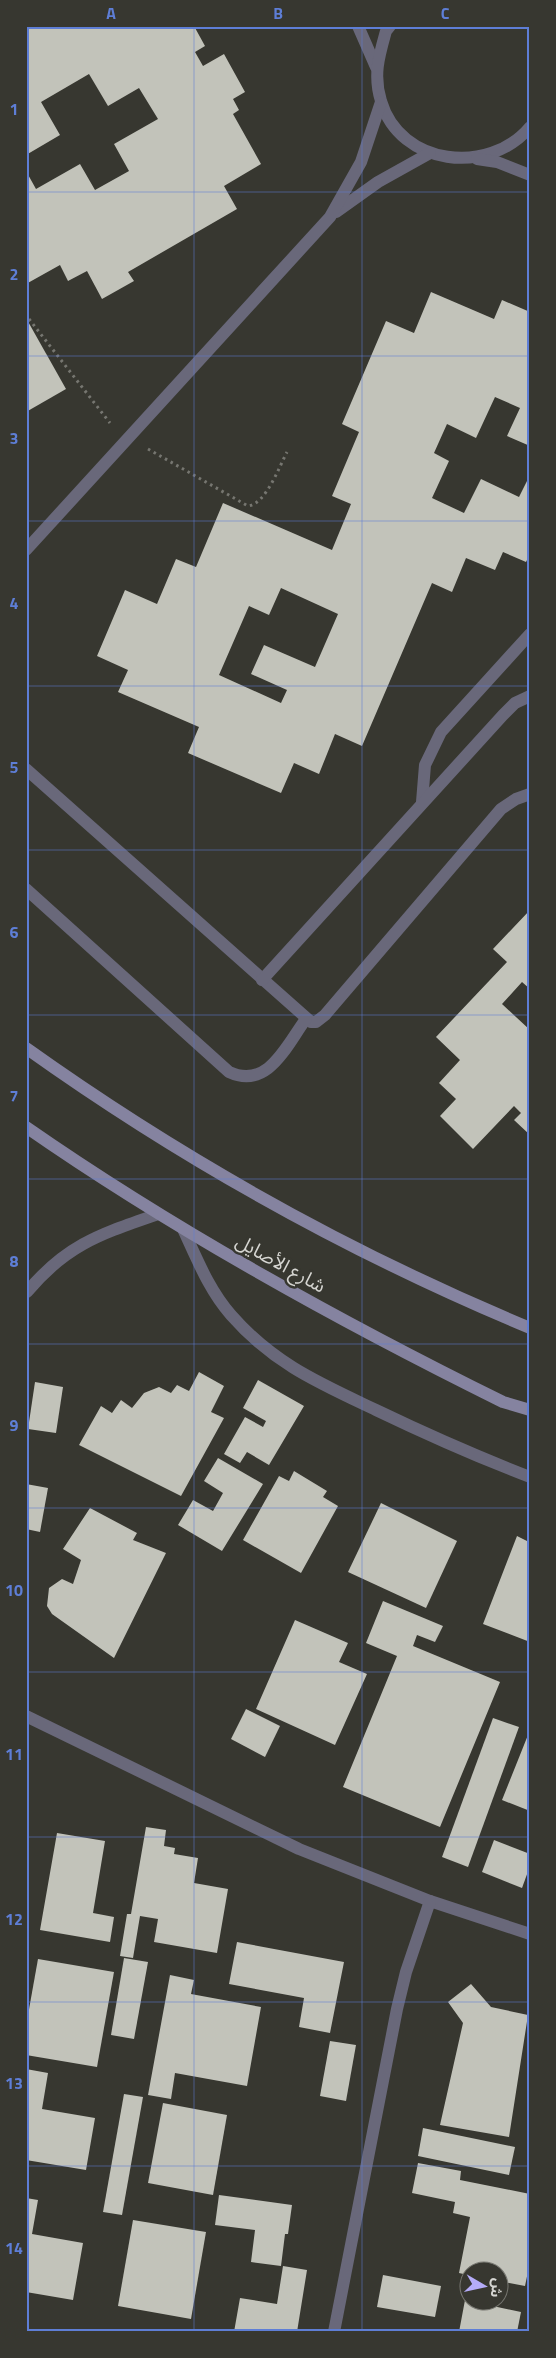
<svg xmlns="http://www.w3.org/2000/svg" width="556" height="2358" viewBox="0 0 556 2358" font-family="'Titillium Web','Noto Sans Arabic',sans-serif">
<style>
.building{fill:#c2c3ba;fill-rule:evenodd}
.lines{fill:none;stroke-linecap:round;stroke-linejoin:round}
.path{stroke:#767670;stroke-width:3;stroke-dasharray:2.5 4;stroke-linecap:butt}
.service{stroke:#69687a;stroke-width:12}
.minor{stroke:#69687a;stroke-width:12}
.secondary{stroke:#8583a0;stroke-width:12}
.grid{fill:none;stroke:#5e7ed6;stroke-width:1;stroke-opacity:0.55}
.labels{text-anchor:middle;stroke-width:5;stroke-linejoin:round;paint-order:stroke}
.street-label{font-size:19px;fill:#d6d6d2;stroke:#373730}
.neatline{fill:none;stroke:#5e7ed6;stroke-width:2}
.grid-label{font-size:16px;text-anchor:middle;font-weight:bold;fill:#5e7ed6}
</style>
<rect width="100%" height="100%" fill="#373730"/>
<g class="building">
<polygon points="26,26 194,26 205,46 195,52 203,66 224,54 245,92 233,99 239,110 233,114 261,164 224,186 237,209 128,272 134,281 102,299 87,271 68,281 60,265 26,284 26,171 36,189 80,164 95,190 129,171 114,144 158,119 139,88 108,106 89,74 41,102 60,135 26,155"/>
<path d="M 431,292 L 494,319 L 502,300 L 530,312 L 530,446 L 507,436 L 520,408 L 495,397 L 476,438 L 447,424 L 434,453 L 449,461 L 432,498 L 464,513 L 481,479 L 519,497 L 530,475 L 530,554 L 526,562 L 503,552 L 495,570 L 466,558 L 452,592 L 432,583 L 362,746 L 335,734 L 319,774 L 294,763 L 281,793 L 188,753 L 199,727 L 118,692 L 128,670 L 97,656 L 125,590 L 157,604 L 176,559 L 196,567 L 223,503 L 332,550 L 351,504 L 332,496 L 359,432 L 342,424 L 386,321 L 414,333 ZM 281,588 L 338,614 L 315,667 L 264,645 L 251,674 L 287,690 L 281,703 L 219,675 L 249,606 L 269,615 Z"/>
<polygon points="26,318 66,389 26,412"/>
<polygon points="530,910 530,989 522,982 502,1004 530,1030 530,1135 514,1120 521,1113 514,1106 473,1149 440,1116 456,1099 439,1083 460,1060 436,1037 507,962 493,949"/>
<polygon points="199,1372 224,1386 211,1412 224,1418 181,1496 79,1445 101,1406 112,1413 121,1400 132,1408 144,1393 159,1387 171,1393 177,1385 189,1391"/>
<polygon points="258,1380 304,1406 269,1465 247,1452 240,1463 224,1454 245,1417 263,1427 266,1421 243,1408"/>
<polygon points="35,1382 63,1387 56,1433 28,1429"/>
<polygon points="218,1458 263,1484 222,1551 178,1525 193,1500 213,1511 223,1493 204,1481"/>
<polygon points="294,1471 327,1491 323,1497 338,1506 301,1573 243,1540 279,1476 289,1481"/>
<polygon points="26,1484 48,1488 40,1532 26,1529"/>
<polygon points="381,1503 457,1541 426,1608 348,1572"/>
<polygon points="90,1508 137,1533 133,1540 166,1553 114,1658 52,1614 47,1606 49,1588 62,1579 73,1584 81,1560 63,1549"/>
<polygon points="517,1536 527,1541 530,1536 530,1642 483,1624"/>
<polygon points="383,1601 443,1626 435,1642 417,1635 413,1646 500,1682 440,1827 343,1787 397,1656 366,1643"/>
<polygon points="295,1620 348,1643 339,1662 367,1674 335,1745 256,1709"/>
<polygon points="246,1709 280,1726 265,1757 231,1739"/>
<polygon points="493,1718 519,1727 468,1867 442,1857"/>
<polygon points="530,1730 530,1811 502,1800"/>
<polygon points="146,1827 166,1830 164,1846 175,1848 174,1854 198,1858 194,1883 228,1889 217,1953 154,1942 158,1919 140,1916 133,1958 120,1956 127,1914 131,1914"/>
<polygon points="57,1833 105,1841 93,1913 114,1917 110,1942 40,1930"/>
<polygon points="494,1840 530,1854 530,1866 522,1888 482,1872"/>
<polygon points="237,1942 344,1962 330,2033 299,2027 304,1998 229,1984"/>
<polygon points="124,1958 148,1962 134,2039 111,2035"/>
<polygon points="38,1959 114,1972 97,2067 26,2055 26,2026"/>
<polygon points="170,1975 194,1980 191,1994 261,2007 247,2086 175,2073 171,2099 148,2095"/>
<polygon points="471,1984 491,2007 528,2015 509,2137 440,2125 463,2023 448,2002"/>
<polygon points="330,2041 356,2045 346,2101 320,2096"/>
<polygon points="26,2069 48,2073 42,2109 95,2118 86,2170 26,2160"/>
<polygon points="124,2094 143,2097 122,2215 103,2212"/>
<polygon points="163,2103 227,2115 213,2195 148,2183"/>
<polygon points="423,2128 515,2147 509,2175 418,2156"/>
<polygon points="418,2163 461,2171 460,2180 530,2194 530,2262 525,2286 498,2281 498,2270 468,2270 468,2275 459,2273 470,2217 453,2213 455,2202 412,2193"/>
<polygon points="219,2195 292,2205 288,2234 285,2234 281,2266 251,2262 255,2230 215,2225"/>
<polygon points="26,2198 38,2200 32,2234 83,2243 73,2300 26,2292"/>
<polygon points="133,2220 206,2232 191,2319 118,2306"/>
<polygon points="283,2266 307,2270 297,2332 234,2332 240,2298 277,2304"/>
<polygon points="383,2275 441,2286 435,2317 377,2307"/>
<polygon points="465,2300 521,2312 517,2332 459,2332"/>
</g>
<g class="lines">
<g class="path">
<polyline points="29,319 110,423"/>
<path d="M 148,449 L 248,506 C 266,504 279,467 287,452"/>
</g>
<g class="service">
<polyline points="26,769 311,1022 316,1022 325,1015 501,809 516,799 530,794"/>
<polyline points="422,802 425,765 441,732 530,634"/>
<path d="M 26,889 L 229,1072 C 268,1090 286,1046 306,1019"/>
<polyline points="262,980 503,715 515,703 530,696"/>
</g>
<g class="minor">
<polyline points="358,26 376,67"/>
<path d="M 390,26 L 386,31 C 379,56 373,75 381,101 C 400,166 489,176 530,127"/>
<polyline points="477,159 497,162 530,175"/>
<polyline points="336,212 378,182 430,153"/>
<polyline points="26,550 330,217 361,162 381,102"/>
<path d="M 183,1229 C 197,1259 209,1290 231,1315 C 274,1364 319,1383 376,1410 C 426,1434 478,1457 530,1477"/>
<path d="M 27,1292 C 67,1244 101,1234 158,1214"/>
<polyline points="26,1716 299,1849 430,1901 530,1934"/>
<polyline points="334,2332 397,2009 406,1972 430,1901"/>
</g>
<g class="secondary">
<path d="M 26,1048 C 183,1160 352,1254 530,1328"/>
<path d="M 26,1127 C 177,1232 339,1321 503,1402 L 530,1410"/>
</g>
</g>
<path class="grid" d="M 194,26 L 194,2332M 362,26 L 362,2332M 26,192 L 530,192M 26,356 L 530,356M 26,521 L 530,521M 26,686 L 530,686M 26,850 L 530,850M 26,1015 L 530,1015M 26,1179 L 530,1179M 26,1344 L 530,1344M 26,1508 L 530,1508M 26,1672 L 530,1672M 26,1837 L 530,1837M 26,2002 L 530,2002M 26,2166 L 530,2166"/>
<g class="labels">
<g class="street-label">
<text transform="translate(281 1263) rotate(29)" y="7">شارع الأصايل</text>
</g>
</g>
<rect width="556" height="2358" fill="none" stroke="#373730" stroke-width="55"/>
<g transform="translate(484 2286) rotate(99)"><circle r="24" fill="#373730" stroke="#777771"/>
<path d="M0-4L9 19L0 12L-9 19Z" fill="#b5acf8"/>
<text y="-8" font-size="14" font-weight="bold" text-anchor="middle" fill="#d6d6d2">ش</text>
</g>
<rect x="28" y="28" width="500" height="2302" class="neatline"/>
<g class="grid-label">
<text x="111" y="19">A</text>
<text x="278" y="19">B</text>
<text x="445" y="19">C</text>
<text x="14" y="115">1</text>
<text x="14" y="280">2</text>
<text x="14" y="444">3</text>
<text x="14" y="609">4</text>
<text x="14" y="773">5</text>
<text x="14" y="938">6</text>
<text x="14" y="1102">7</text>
<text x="14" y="1267">8</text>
<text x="14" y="1431">9</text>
<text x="14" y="1596">10</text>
<text x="14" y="1760">11</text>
<text x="14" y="1925">12</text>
<text x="14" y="2089">13</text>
<text x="14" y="2254">14</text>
</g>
</svg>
